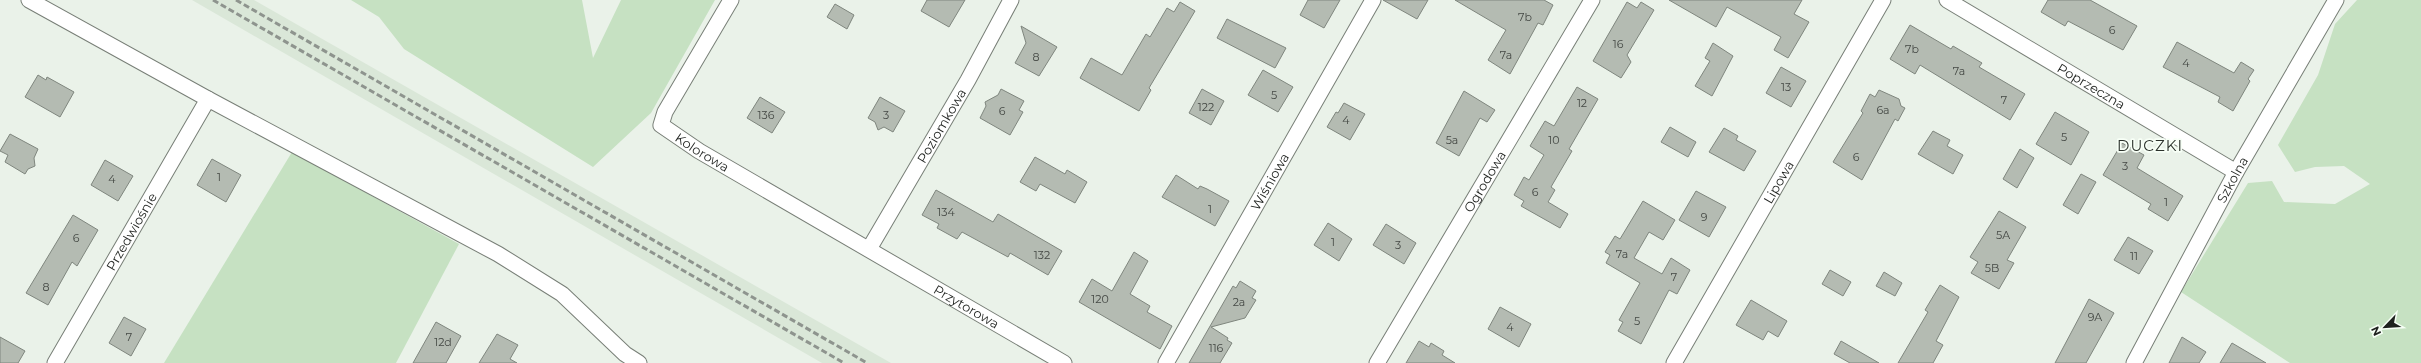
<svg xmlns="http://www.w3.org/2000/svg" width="2421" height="363" viewBox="0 0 2421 363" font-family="Montserrat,sans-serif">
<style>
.built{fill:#dae7d8}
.green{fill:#c6e1c2}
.building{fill:#b4bbb2;stroke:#7f867e}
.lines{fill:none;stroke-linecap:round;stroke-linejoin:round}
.street-casing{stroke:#787f77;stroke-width:17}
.street{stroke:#fff;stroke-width:15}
.rail{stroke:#8e948e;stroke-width:3;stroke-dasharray:6 3;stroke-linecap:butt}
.labels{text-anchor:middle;stroke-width:3.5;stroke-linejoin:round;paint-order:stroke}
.number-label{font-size:11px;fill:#444844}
.street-label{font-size:13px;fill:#1f221f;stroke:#f7fff6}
.quarter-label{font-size:15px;letter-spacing:1px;fill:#2b312b;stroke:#f7fff6}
</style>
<rect width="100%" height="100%" fill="#eaf2e9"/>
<polygon class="built" points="192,0 254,0 891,363 822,363"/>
<g class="green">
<polygon points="351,0 582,0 593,58 621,0 715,0 651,113 593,167 404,49 379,17"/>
<polygon points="2357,0 2421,0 2421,363 2290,363 2181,292 2248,183 2272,181 2284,202 2335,204 2370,184 2344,166 2315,167 2295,172 2278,145 2318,75 2335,24"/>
<polygon points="292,152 459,244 396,363 164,363"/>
</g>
<g class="building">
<polygon points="927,0 965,0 949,27 921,11"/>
<polygon points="1308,0 1340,0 1324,28 1300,15"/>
<polygon points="1383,0 1428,0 1417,19"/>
<polygon points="1455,0 1544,0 1553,5 1543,25 1538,23 1510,74 1488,60 1506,30"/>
<polygon points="1669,0 1802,0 1794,14 1809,22 1788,58 1774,50 1781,37 1727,7 1716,27"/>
<polygon points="2048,0 2090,0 2137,26 2123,50 2068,21 2065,26 2041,12"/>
<polygon points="1180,2 1195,11 1149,88 1151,90 1139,111 1080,78 1091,58 1122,75 1146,34 1150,37 1167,8 1174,12"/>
<polygon points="1627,2 1637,8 1641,2 1654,10 1627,55 1631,62 1621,78 1593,61"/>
<polygon points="835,4 854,15 847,29 827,17"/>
<polygon points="1227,19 1286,48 1275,68 1217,38"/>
<polygon points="1910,25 1951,49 1953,46 1982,63 1979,67 2025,94 2010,120 1920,65 1915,74 1890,59"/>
<polygon points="1021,26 1057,47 1039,76 1015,63 1026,43"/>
<polygon points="2177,42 2234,73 2241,62 2254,70 2248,79 2250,81 2233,111 2218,102 2220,97 2163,67"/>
<polygon points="1713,43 1733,56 1712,96 1695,86 1710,61 1705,58"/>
<polygon points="1781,67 1806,81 1791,107 1766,93"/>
<polygon points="1263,70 1293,87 1278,112 1248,95"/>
<polygon points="38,75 46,80 47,77 74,92 60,117 25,97"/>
<polygon points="1577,87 1598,99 1569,149 1572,151 1551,187 1555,190 1548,202 1568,214 1560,228 1521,206 1524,201 1514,195 1524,177 1529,180 1544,155 1530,146 1545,121 1554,126"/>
<polygon points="1001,89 1024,101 1019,110 1023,112 1010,135 980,118 986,106 985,102 998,95"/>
<polygon points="1202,89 1224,101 1211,125 1189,113"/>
<polygon points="1879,90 1899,99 1901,106 1905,108 1898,121 1895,119 1862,180 1833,162 1863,113 1861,111 1870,94 1875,97"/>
<polygon points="1464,91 1495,110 1487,122 1480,118 1459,156 1436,143"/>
<polygon points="760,97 785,112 772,133 747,118"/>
<polygon points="880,97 905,111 893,132 884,127 878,130 875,122 868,118"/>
<polygon points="1344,103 1365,114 1350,140 1327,127 1336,112 1338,113"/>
<polygon points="2055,112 2089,132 2071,165 2036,144"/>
<polygon points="1670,127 1696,142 1688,157 1661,142"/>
<polygon points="1724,128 1738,136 1736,140 1756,151 1744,171 1709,152"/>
<polygon points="1933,131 1950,140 1947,146 1963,155 1953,174 1918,154"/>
<polygon points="10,134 38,149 34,158 35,166 28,169 25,174 5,162 8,155 0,151"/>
<polygon points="2122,143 2144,155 2137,168 2183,196 2168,221 2148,209 2151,204 2103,175"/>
<polygon points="2020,149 2034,158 2017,188 2003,179"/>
<polygon points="1035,157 1065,174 1067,170 1087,182 1075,203 1040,184 1036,191 1020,182"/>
<polygon points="212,159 241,175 226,202 197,185"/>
<polygon points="105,160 133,176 118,201 91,185"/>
<polygon points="2081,174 2096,182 2078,214 2063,205"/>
<polygon points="1176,175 1198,189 1200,186 1207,189 1229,201 1215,226 1162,197"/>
<polygon points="936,190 993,222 998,214 1062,251 1048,275 1010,253 1008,257 962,232 957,239 937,228 939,224 922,215"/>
<polygon points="1696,191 1726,207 1709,237 1679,220"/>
<polygon points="1643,201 1675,220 1663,240 1649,232 1634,258 1662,274 1671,258 1690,270 1677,294 1669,290 1641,344 1618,331 1623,322 1619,320 1640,283 1606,263 1610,255 1605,252 1615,236 1620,239"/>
<polygon points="1999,211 2026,227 2007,260 2014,263 1999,289 1971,273 1978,262 1970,257"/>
<polygon points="73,215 98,230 77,266 72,262 48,305 26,293"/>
<polygon points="1328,223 1352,239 1339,261 1314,245"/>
<polygon points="1386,224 1416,243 1404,264 1373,245"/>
<polygon points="2128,237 2153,251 2139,274 2114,260"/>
<polygon points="1134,252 1148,261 1130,294 1150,306 1147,312 1172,326 1160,349 1079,302 1092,279 1112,291"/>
<polygon points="1830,270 1851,282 1843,296 1822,284"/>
<polygon points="1884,272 1902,283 1895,296 1876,286"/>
<polygon points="1240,281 1256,291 1252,298 1256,300 1245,318 1211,327 1228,338 1227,340 1232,343 1220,363 1189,363 1233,286 1236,288"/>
<polygon points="1940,285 1959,297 1936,341 1943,345 1933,363 1898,363 1928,312 1925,310"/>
<polygon points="2089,299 2114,313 2086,363 2055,363"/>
<polygon points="1751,300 1787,321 1778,337 1768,331 1763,340 1736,325"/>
<polygon points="1500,307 1531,324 1519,347 1488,329"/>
<polygon points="124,317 146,329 131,356 109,343"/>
<polygon points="436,322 461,336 446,363 413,363"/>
<polygon points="497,334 518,345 510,359 517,363 479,363"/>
<polygon points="0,337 25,351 18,363 0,363"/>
<polygon points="2182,337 2206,352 2199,363 2169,363"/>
<polygon points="1419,341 1429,347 1431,343 1444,351 1442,355 1455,363 1406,363"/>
<polygon points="1841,341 1879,363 1850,363 1834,354"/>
<polygon points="2232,343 2266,363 2220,363"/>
</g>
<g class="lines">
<g class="street-casing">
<g id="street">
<polyline points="29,0 208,99 498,254 562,294 625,354 639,363"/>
<path id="s1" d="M 731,0 L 665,112 L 661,125 L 699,151 L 1064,363"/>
<path id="s2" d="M 1947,0 L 2236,172"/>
<path id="s3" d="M 869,249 L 968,80 L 1011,0"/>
<path id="s4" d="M 55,363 L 208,99"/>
<path id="s5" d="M 1166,363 L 1373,0"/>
<path id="s6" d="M 1377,363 L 1592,0"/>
<path id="s7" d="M 1674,363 L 1883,0"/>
<path id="s8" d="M 2134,363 L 2236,172 L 2336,0"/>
</g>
</g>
<use href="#street" class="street"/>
<g class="rail">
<polyline points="213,0 844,363"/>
<polyline points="236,0 867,363"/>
</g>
</g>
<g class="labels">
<g class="number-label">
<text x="1525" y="21">7b</text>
<text x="2112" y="34">6</text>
<text x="1618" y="48">16</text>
<text x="1912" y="53">7b</text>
<text x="1506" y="59">7a</text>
<text x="1036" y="61">8</text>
<text x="2186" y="67">4</text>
<text x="1959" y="75">7a</text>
<text x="1786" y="91">13</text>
<text x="1274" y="99">5</text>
<text x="2004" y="104">7</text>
<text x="1582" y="107">12</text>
<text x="1206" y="111">122</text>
<text x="1883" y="114">6a</text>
<text x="1002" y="115">6</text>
<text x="766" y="119">136</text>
<text x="886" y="119">3</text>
<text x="1346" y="124">4</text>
<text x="2064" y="141">5</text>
<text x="1452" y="144">5a</text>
<text x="1554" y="144">10</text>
<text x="1856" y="161">6</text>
<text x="2125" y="170">3</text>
<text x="219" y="181">1</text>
<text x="112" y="183">4</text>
<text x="1535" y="196">6</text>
<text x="2166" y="206">1</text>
<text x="1210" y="213">1</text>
<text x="946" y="216">134</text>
<text x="1704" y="221">9</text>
<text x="2003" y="239">5A</text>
<text x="76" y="242">6</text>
<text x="1333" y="246">1</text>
<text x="1398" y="249">3</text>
<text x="1622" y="258">7a</text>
<text x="1042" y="259">132</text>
<text x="2134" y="260">11</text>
<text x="1992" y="272">5B</text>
<text x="1674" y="281">7</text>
<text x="46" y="291">8</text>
<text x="1100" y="303">120</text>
<text x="1239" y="306">2a</text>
<text x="2095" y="321">9A</text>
<text x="1637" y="325">5</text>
<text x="1510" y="331">4</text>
<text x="129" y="341">7</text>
<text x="443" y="346">12d</text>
<text x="1216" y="352">116</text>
</g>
<g class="street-label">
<text dy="5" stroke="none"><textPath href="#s2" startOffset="168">Poprzeczna</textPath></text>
<text dy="5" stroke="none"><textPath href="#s3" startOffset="143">Poziomkowa</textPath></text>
<text dy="5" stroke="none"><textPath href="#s1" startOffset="193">Kolorowa</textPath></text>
<text dy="5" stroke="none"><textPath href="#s8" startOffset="208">Szkolna</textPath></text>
<text dy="5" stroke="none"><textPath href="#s5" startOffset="209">Wiśniowa</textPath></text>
<text dy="5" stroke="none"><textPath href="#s7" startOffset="209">Lipowa</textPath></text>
<text dy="5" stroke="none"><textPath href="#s6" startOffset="211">Ogrodowa</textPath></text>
<text dy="5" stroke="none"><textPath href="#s4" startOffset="152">Przedwiośnie</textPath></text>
<text dy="5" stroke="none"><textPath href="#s1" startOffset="499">Przytorowa</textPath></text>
</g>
<g class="quarter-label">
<text x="2150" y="151">DUCZKI</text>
</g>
</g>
<g transform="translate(2385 327) rotate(245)" stroke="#f7fff6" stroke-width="3" paint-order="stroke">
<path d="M0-3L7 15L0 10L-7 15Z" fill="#1f221f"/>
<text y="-6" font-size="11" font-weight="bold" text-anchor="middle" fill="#1f221f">N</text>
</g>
</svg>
